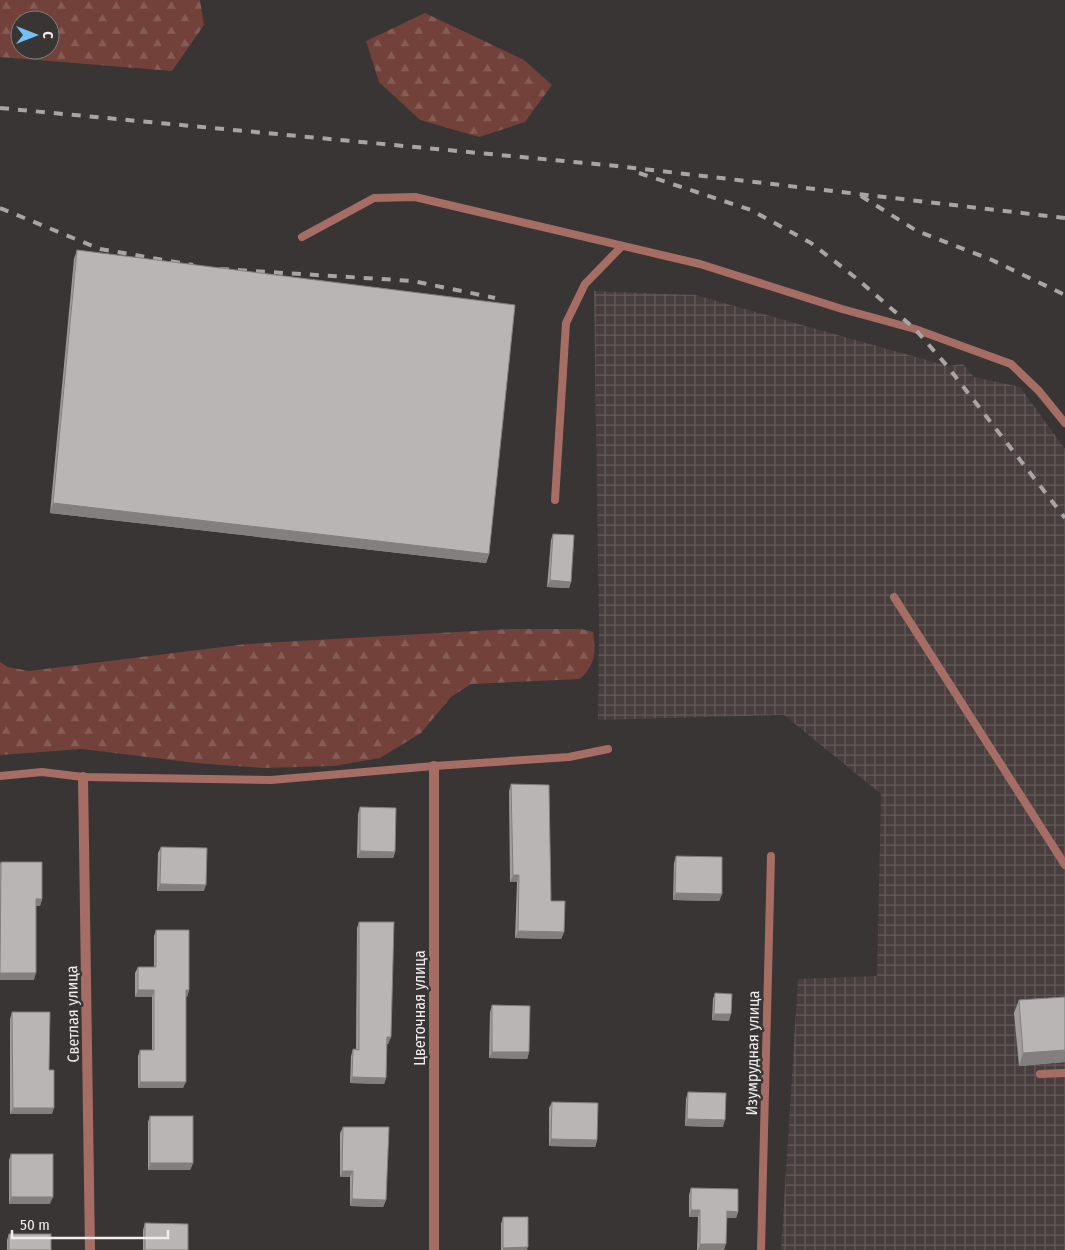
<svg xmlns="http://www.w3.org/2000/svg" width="1065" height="1250" viewBox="0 0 1065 1250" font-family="'Fira Sans Condensed',sans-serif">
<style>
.industrial{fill:url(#industrial-grid)}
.forest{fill:url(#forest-firs);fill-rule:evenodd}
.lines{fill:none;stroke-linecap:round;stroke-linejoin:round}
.lane{stroke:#a56d63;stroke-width:8}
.street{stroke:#a56d63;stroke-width:10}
.rail{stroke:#a8a5a4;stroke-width:4;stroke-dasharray:9 9;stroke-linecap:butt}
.wall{fill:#9f9c9b}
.shaded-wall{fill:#827f7e}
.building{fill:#b9b5b4;stroke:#827f7e}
.labels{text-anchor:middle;stroke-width:5;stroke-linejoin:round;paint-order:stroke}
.street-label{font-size:16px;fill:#f0eded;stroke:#383534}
</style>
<defs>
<pattern id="industrial-grid" width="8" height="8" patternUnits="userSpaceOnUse" patternTransform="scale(1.25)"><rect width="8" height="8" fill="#483e3d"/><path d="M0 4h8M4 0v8" fill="none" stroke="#635a59"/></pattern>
<pattern id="forest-firs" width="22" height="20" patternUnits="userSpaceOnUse" patternTransform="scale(1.25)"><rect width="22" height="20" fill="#724139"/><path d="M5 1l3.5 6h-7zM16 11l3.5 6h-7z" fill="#865d56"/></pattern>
</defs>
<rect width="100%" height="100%" fill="#383534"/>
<polygon class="industrial" points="594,291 695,295 948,366 963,364 974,377 1020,387 1065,449 1065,1250 781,1250 798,979 877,976 881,794 784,715 598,720 599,630"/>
<g class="forest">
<path d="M 0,0 L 200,0 L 204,25 L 172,71 L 0,57 ZM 20,20 L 50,20 L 50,50 L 20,50 Z"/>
<polygon points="425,13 524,60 552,85 525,122 479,137 420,120 379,82 366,41"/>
<path d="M 512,629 L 581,629 L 593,632 C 596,652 596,664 580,679 L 471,684 L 451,697 L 421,733 L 380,758 L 334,766 L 263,768 L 196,763 L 82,749 L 0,755 L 0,662 L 8,667 L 29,671 L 246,644 Z"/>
</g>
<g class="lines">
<g class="lane">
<polyline points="302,237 374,198 415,197 700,264 842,309 915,329 1011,364 1039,391 1065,423"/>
<polyline points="555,500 566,323 585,284 622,246"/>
<polyline points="894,597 1065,865"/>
<polyline points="0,776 42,772 83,777 271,780 434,766 569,757 608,749"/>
<polyline points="1040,1074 1065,1073"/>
<polyline points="761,1250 771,856"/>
</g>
<g class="street">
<polyline points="83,777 90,1250"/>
<polyline points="434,1250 434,766"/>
</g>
<g class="rail">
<polyline points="0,108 617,166 1065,218"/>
<polyline points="639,173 751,210 811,243 856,278 915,329 948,367 1065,518"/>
<polyline points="861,196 917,231 992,260 1065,295"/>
<polyline points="0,208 100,249 193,265"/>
<polyline points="220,269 413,281 495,298"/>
</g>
</g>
<g class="wall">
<polygon points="77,250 489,554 486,563 50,513 74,259"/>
<polygon points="553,534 571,582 569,588 547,587 551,540"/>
<polygon points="511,784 551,901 564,932 561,939 515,938 517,882 510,882 509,791"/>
<polygon points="360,807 395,852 393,858 357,858 358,814"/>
<polygon points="161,847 204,891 157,891 158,853"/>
<polygon points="676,856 722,894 719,901 673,900 674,863"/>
<polygon points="1,862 42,899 40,906 36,906 34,980 0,980 0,864"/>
<polygon points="359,922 391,1037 388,1044 387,1044 386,1078 384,1084 350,1083 351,1056 353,1049 356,1050 357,928"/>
<polygon points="156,930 189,990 187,997 186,997 183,1088 138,1088 138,1056 140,1050 152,1050 152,997 135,997 135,973 138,967 154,967 154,936"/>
<polygon points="715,993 729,1021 712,1020 713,999"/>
<polygon points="1065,997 1065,1062 1019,1066 1014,1013 1019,1000"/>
<polygon points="492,1005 529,1052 527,1059 489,1058 490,1012"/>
<polygon points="12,1012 49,1070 52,1114 10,1114 10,1019"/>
<polygon points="688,1092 723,1127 685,1126 686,1099"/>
<polygon points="552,1102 597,1140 595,1147 549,1146 549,1108"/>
<polygon points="150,1116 193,1163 190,1170 148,1170 148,1122"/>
<polygon points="343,1127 386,1200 383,1207 350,1206 350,1177 340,1177 340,1133"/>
<polygon points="11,1154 50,1204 9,1204 9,1160"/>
<polygon points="691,1188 738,1212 736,1218 727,1218 724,1250 697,1250 698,1217 689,1217 689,1195"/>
<polygon points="503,1217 527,1250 501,1250 501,1224"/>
<polygon points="145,1223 188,1250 143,1250 143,1230"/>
<polygon points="9,1234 51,1250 7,1250 7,1240"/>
</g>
<g class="shaded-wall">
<polygon points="53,503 489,554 486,563 50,513"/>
<polygon points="550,580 571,582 569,588 547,587"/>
<polygon points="360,851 395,852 393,858 357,858"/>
<polygon points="513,875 519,875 517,882 510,882"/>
<polygon points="160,884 206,885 204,891 157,891"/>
<polygon points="675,893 722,894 719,901 673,900"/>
<polygon points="36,899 42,899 40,906 34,906"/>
<polygon points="518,931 564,932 561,939 515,938"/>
<polygon points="0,973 36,973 34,980 0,980"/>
<polygon points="138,990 154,990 152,997 135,997"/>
<polygon points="186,990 189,990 187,997 183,997"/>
<polygon points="714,1014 731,1014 729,1021 712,1020"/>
<polygon points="387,1037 391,1037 388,1044 385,1044"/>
<polygon points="1065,1050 1065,1062 1019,1066 1023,1053"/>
<polygon points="492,1052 529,1052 527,1059 489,1058"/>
<polygon points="352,1077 386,1078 384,1084 350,1083"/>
<polygon points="140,1082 186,1082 183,1088 138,1088"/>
<polygon points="13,1108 54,1108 52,1114 10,1114"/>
<polygon points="687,1119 725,1120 723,1127 685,1126"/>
<polygon points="551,1139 597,1140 595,1147 549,1146"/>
<polygon points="150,1163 193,1163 190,1170 148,1170"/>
<polygon points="342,1171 353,1171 350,1177 340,1177"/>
<polygon points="11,1197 53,1197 50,1204 9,1204"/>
<polygon points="352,1199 386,1200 383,1207 350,1206"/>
<polygon points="691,1210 700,1210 698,1217 689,1217"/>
<polygon points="727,1211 738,1212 736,1218 724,1218"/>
<polygon points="700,1244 726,1244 724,1250 698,1250"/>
<polygon points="528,1247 527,1250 503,1250 503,1248"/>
</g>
<g class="building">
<polygon points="77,250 515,305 489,554 53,503"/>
<polygon points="553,534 574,535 571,582 550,580"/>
<polygon points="511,784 549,785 551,901 565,901 564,932 518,931 519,875 513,875"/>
<polygon points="360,807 396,808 395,852 360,851"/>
<polygon points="161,847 207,848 206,885 160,884"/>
<polygon points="676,856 722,857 722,894 675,893"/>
<polygon points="1,862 42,862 42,899 36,899 36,973 0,973"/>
<polygon points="359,922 394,922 391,1037 387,1037 386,1078 352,1077 353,1049 359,1050"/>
<polygon points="156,930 189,930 189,990 186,990 186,1082 140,1082 140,1050 154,1050 154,990 138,990 138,967 156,967"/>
<polygon points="715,993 732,994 731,1014 714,1014"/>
<polygon points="1065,997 1065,1050 1023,1053 1019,1000"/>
<polygon points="492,1005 530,1006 529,1052 492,1052"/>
<polygon points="12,1012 50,1012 49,1070 54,1070 54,1108 13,1108"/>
<polygon points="688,1092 726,1093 725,1120 687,1119"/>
<polygon points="552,1102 598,1103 597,1140 551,1139"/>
<rect x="150" y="1116" width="43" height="47"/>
<polygon points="343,1127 389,1127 386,1200 352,1199 353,1171 342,1171"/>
<rect x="11" y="1154" width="42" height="43"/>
<polygon points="691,1188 738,1189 738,1212 727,1211 726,1244 700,1244 700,1210 691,1210"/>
<polygon points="503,1217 528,1217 528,1247 503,1248"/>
<polygon points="145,1223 188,1224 188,1250 145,1250"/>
<rect x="9" y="1234" width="42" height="16"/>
</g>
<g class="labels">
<g class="street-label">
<text transform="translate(419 1008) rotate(-90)" y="6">Цветочная улица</text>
<text transform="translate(72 1014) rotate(-91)" y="6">Светлая улица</text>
<text transform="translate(752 1053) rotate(-89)" y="6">Изумрудная улица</text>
</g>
</g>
<g transform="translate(35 35) rotate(90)"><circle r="24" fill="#383534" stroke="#827f7e"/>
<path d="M0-4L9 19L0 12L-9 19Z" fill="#73c1f6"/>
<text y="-8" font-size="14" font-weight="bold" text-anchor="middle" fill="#f0eded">С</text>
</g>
<path d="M12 1230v8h156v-8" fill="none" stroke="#f0eded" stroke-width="2.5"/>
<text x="20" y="1230" font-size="15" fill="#f0eded" stroke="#383534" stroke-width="4" paint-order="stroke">50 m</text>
</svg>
